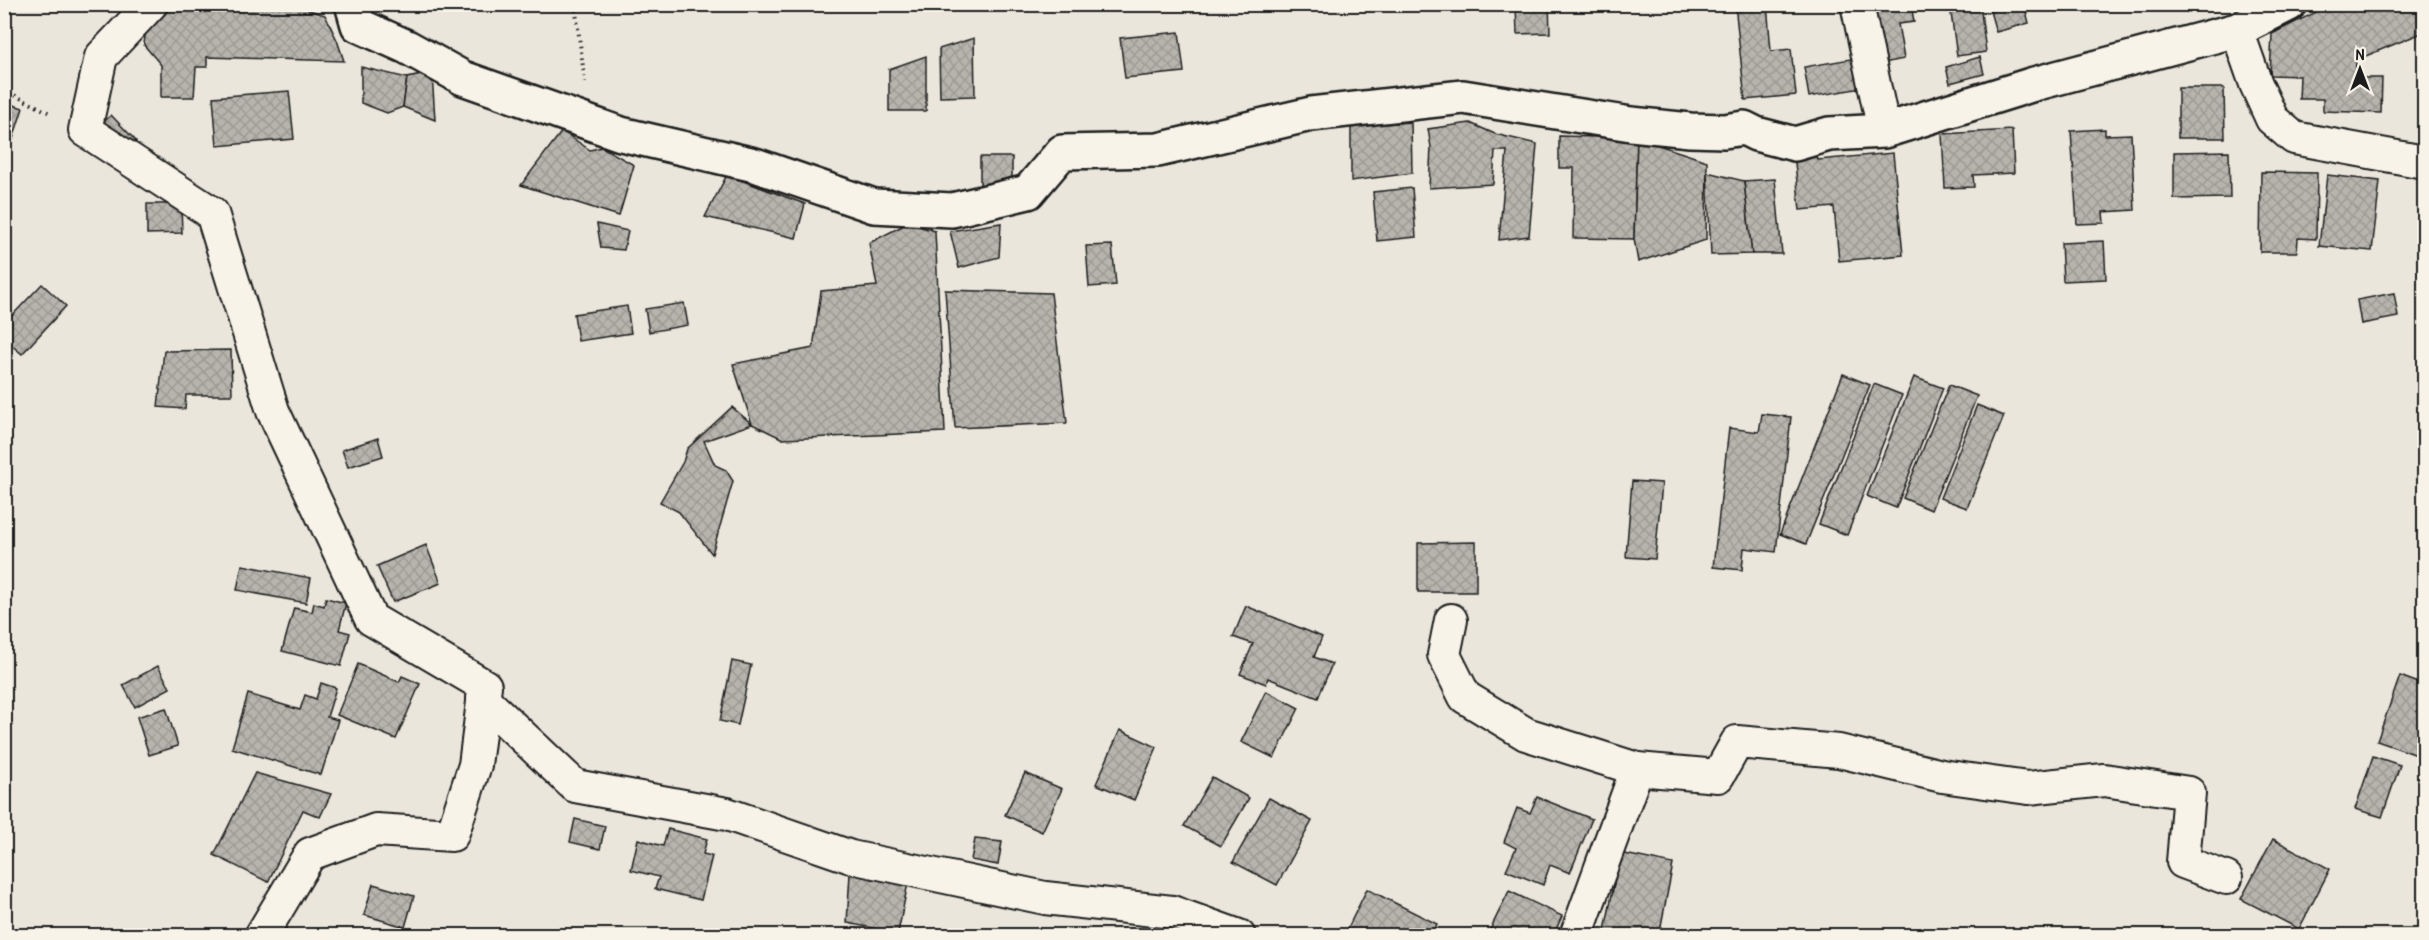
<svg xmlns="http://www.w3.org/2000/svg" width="2429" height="940" viewBox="0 0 2429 940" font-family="'Patrick Hand',sans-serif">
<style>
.building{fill:url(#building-cross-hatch);stroke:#1c1c1c;stroke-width:1.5}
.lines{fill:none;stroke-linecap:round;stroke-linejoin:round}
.street-casing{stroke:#1c1c1c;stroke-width:36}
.secondary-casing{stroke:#1c1c1c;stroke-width:38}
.path{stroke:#1c1c1c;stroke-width:4;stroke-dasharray:1.5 4.5;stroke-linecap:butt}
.street{stroke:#f7f3e8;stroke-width:32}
.secondary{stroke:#f7f3e8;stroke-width:33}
</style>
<defs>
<pattern id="building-cross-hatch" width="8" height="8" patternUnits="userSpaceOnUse" patternTransform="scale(1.5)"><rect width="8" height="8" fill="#b6b4ac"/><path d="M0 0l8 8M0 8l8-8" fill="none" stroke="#9c9a93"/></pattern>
</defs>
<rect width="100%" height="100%" fill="#eae6dc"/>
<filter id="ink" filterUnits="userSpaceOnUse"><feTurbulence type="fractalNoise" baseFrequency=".0167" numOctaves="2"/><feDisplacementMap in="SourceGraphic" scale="12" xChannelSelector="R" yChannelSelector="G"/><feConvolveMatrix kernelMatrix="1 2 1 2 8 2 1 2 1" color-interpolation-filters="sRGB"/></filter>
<g filter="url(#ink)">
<g class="building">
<polygon points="177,4 291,4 325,15 337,40 344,61 207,57 207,67 196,67 194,97 161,97 161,65 144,45 146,26"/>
<polygon points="1516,4 1549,4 1550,33 1517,34"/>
<polygon points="1735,4 1767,4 1771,51 1791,49 1796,95 1745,100"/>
<polygon points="1873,4 1911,4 1914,22 1898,24 1904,59 1883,63"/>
<polygon points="1960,4 1980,4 1986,52 1957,56 1950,6"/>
<polygon points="1988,4 2024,4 2029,23 1996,32"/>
<polygon points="2332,4 2424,4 2424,32 2356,60 2355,78 2382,78 2381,113 2323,111 2323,99 2299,99 2300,76 2270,75 2272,34"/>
<polygon points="1179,32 1184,72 1125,78 1120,38"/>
<polygon points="974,38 975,96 940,97 939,49"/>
<polygon points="926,56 926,111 889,111 889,69"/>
<polygon points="1980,57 1984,74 1950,83 1946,67"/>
<polygon points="1856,58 1862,88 1809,97 1804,67"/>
<polygon points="361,67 407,78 403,107 387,113 361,103"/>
<polygon points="432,73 435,120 403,107 407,78"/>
<polygon points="2178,88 2224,88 2225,138 2178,138"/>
<polygon points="289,91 294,139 217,146 213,97"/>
<polygon points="4,102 23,108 8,154 4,153"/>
<polygon points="111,115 136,141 124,153 98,127"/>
<polygon points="1411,122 1412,173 1351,181 1351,126"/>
<polygon points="1470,123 1495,134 1537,144 1529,236 1499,240 1507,151 1495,151 1493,184 1429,188 1431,147 1428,129"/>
<polygon points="2105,129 2105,135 2131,134 2135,210 2103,212 2104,223 2077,224 2071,131"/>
<polygon points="2012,130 2014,173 1973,175 1974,187 1945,188 1942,134"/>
<polygon points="562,131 590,150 602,147 634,165 619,216 521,185"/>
<polygon points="1559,136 1637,138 1634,239 1573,238 1574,168 1559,168"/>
<polygon points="1637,138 1707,161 1706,240 1638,262 1634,239"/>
<polygon points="2229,151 2230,198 2174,199 2174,152"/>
<polygon points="1816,152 1818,160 1893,153 1903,255 1839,261 1834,207 1800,210 1794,154"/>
<rect x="980" y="157" width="32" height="28"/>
<polygon points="1707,172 1744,181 1752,254 1711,255"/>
<polygon points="2261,172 2317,173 2316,239 2298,238 2297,252 2260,252"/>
<polygon points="727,175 805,204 796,238 705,217"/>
<polygon points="2327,175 2380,181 2372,251 2319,246"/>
<polygon points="2421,175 2424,176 2424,234 2418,234"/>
<polygon points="1775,179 1782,254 1752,254 1744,181"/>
<polygon points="1412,188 1416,237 1377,241 1373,192"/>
<polygon points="147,204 181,204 182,233 147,234"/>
<polygon points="908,223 935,231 945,432 783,439 752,424 733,364 813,348 821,291 877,286 869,243"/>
<polygon points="1001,223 999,257 959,268 950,231"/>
<polygon points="597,224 628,231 624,250 601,248"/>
<polygon points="2104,241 2106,279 2063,281 2061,243"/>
<polygon points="1112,245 1116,285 1089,287 1086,246"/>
<polygon points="42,284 66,306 22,354 4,339 4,324"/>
<polygon points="945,290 1051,293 1067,423 955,428"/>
<polygon points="2394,293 2398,317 2361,324 2357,300"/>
<polygon points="684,303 688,325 649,332 645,309"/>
<polygon points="627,306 631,333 578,341 574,314"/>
<polygon points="231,350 232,395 186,395 185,409 158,407 164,351"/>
<polygon points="1843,374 1870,385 1806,544 1780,534"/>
<polygon points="1914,377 1943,388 1896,508 1867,496"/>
<polygon points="1874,384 1902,395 1847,535 1819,524"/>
<polygon points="1949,385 1977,396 1931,510 1903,498"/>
<polygon points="1977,405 2004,416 1967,508 1940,498"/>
<polygon points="732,407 752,424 704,441 715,465 726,470 733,481 712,554 679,512 660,502 683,462 687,449"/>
<polygon points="1762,414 1791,417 1776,552 1744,548 1742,570 1713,567 1729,428 1759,432"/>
<polygon points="378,438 383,456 348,467 342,450"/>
<polygon points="1632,481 1662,483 1655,559 1626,557"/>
<polygon points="1476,542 1476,592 1418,592 1418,543"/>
<polygon points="426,545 441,583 393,602 377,566"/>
<polygon points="242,565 311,578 306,603 237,590"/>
<polygon points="326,598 346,603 339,630 350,633 341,666 282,651 294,608 312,612 314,603 324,606"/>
<polygon points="1246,606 1322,637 1314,657 1332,664 1318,698 1268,678 1266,684 1240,674 1253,644 1233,637"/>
<polygon points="732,661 751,665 738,725 720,721"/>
<polygon points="358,664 399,682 402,676 420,684 396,739 337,715"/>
<polygon points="158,666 170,688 135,707 123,685"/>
<polygon points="2400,676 2424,685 2424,732 2417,755 2377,741"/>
<polygon points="321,683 336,688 327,717 338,720 321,775 232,748 248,694 300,710 305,695 316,699"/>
<polygon points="1266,691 1299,708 1274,758 1241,742"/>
<polygon points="166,708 178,746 149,755 137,717"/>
<polygon points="1120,730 1157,747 1134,800 1096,784"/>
<polygon points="2373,756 2400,765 2382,817 2355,809"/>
<polygon points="255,773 331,794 320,817 303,810 268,882 214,855"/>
<polygon points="1025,773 1062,789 1042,832 1005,815"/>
<polygon points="1212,777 1249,798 1221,846 1184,826"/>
<polygon points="1537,797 1592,819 1570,873 1550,865 1543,885 1506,870 1516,848 1504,842 1517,808 1530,813"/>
<polygon points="1269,798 1312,821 1277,885 1233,862"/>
<polygon points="575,819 605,826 600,849 570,842"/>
<polygon points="668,829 707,839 703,854 712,856 701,900 655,889 659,877 631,870 638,839 663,846"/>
<polygon points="975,839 1002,842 998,865 971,860"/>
<polygon points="2273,839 2330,869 2299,929 2241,899"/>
<polygon points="1620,853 1673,864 1659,936 1604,936"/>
<polygon points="851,857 908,883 898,933 847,923"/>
<polygon points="373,884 414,896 405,927 364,915"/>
<polygon points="1367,889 1437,924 1431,936 1344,936"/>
<polygon points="1509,891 1562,916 1553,936 1487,936"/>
</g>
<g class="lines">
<g class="street-casing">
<g id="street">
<polyline points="151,4 101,57 85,130 212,213 273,411 371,619 485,686 475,765 452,835 376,830 310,854 261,936"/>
<polyline points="1857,4 1884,131"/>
<polyline points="2237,30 2256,84 2272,119 2294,138 2424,162"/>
<polyline points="1451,620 1444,655 1465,697 1526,734 1637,769 1576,936"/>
<polyline points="483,699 575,786 727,814 851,857 1045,898 1172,912 1239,936"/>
<polyline points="1637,769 1718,776 1737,742 1839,751 1942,776 2028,788 2104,780 2189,793 2183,862 2226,878"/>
</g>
</g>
<g class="secondary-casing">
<polyline id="secondary" points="352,4 358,25 407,47 463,78 621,134 755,165 874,206 952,210 1028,192 1062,152 1158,150 1311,114 1463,97 1631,124 1690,130 1724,131 1744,128 1756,134 1795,144 1829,134 1884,131 2034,84 2237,30 2289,4"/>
</g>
<g class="path">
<polyline points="575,4 585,83"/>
<polyline points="4,90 52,114"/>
</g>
<use href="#street" class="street"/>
<use href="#secondary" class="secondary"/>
</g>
</g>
<rect width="2429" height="940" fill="none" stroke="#f7f3e8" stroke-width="24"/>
<rect x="12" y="12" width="2405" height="916" fill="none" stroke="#1c1c1c" stroke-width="2" filter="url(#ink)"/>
<g transform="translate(2360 69)" stroke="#f7f3e8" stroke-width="4.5" paint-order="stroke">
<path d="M0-4.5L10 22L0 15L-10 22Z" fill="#1c1c1c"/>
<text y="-9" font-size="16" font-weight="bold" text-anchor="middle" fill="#1c1c1c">N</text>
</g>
</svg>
